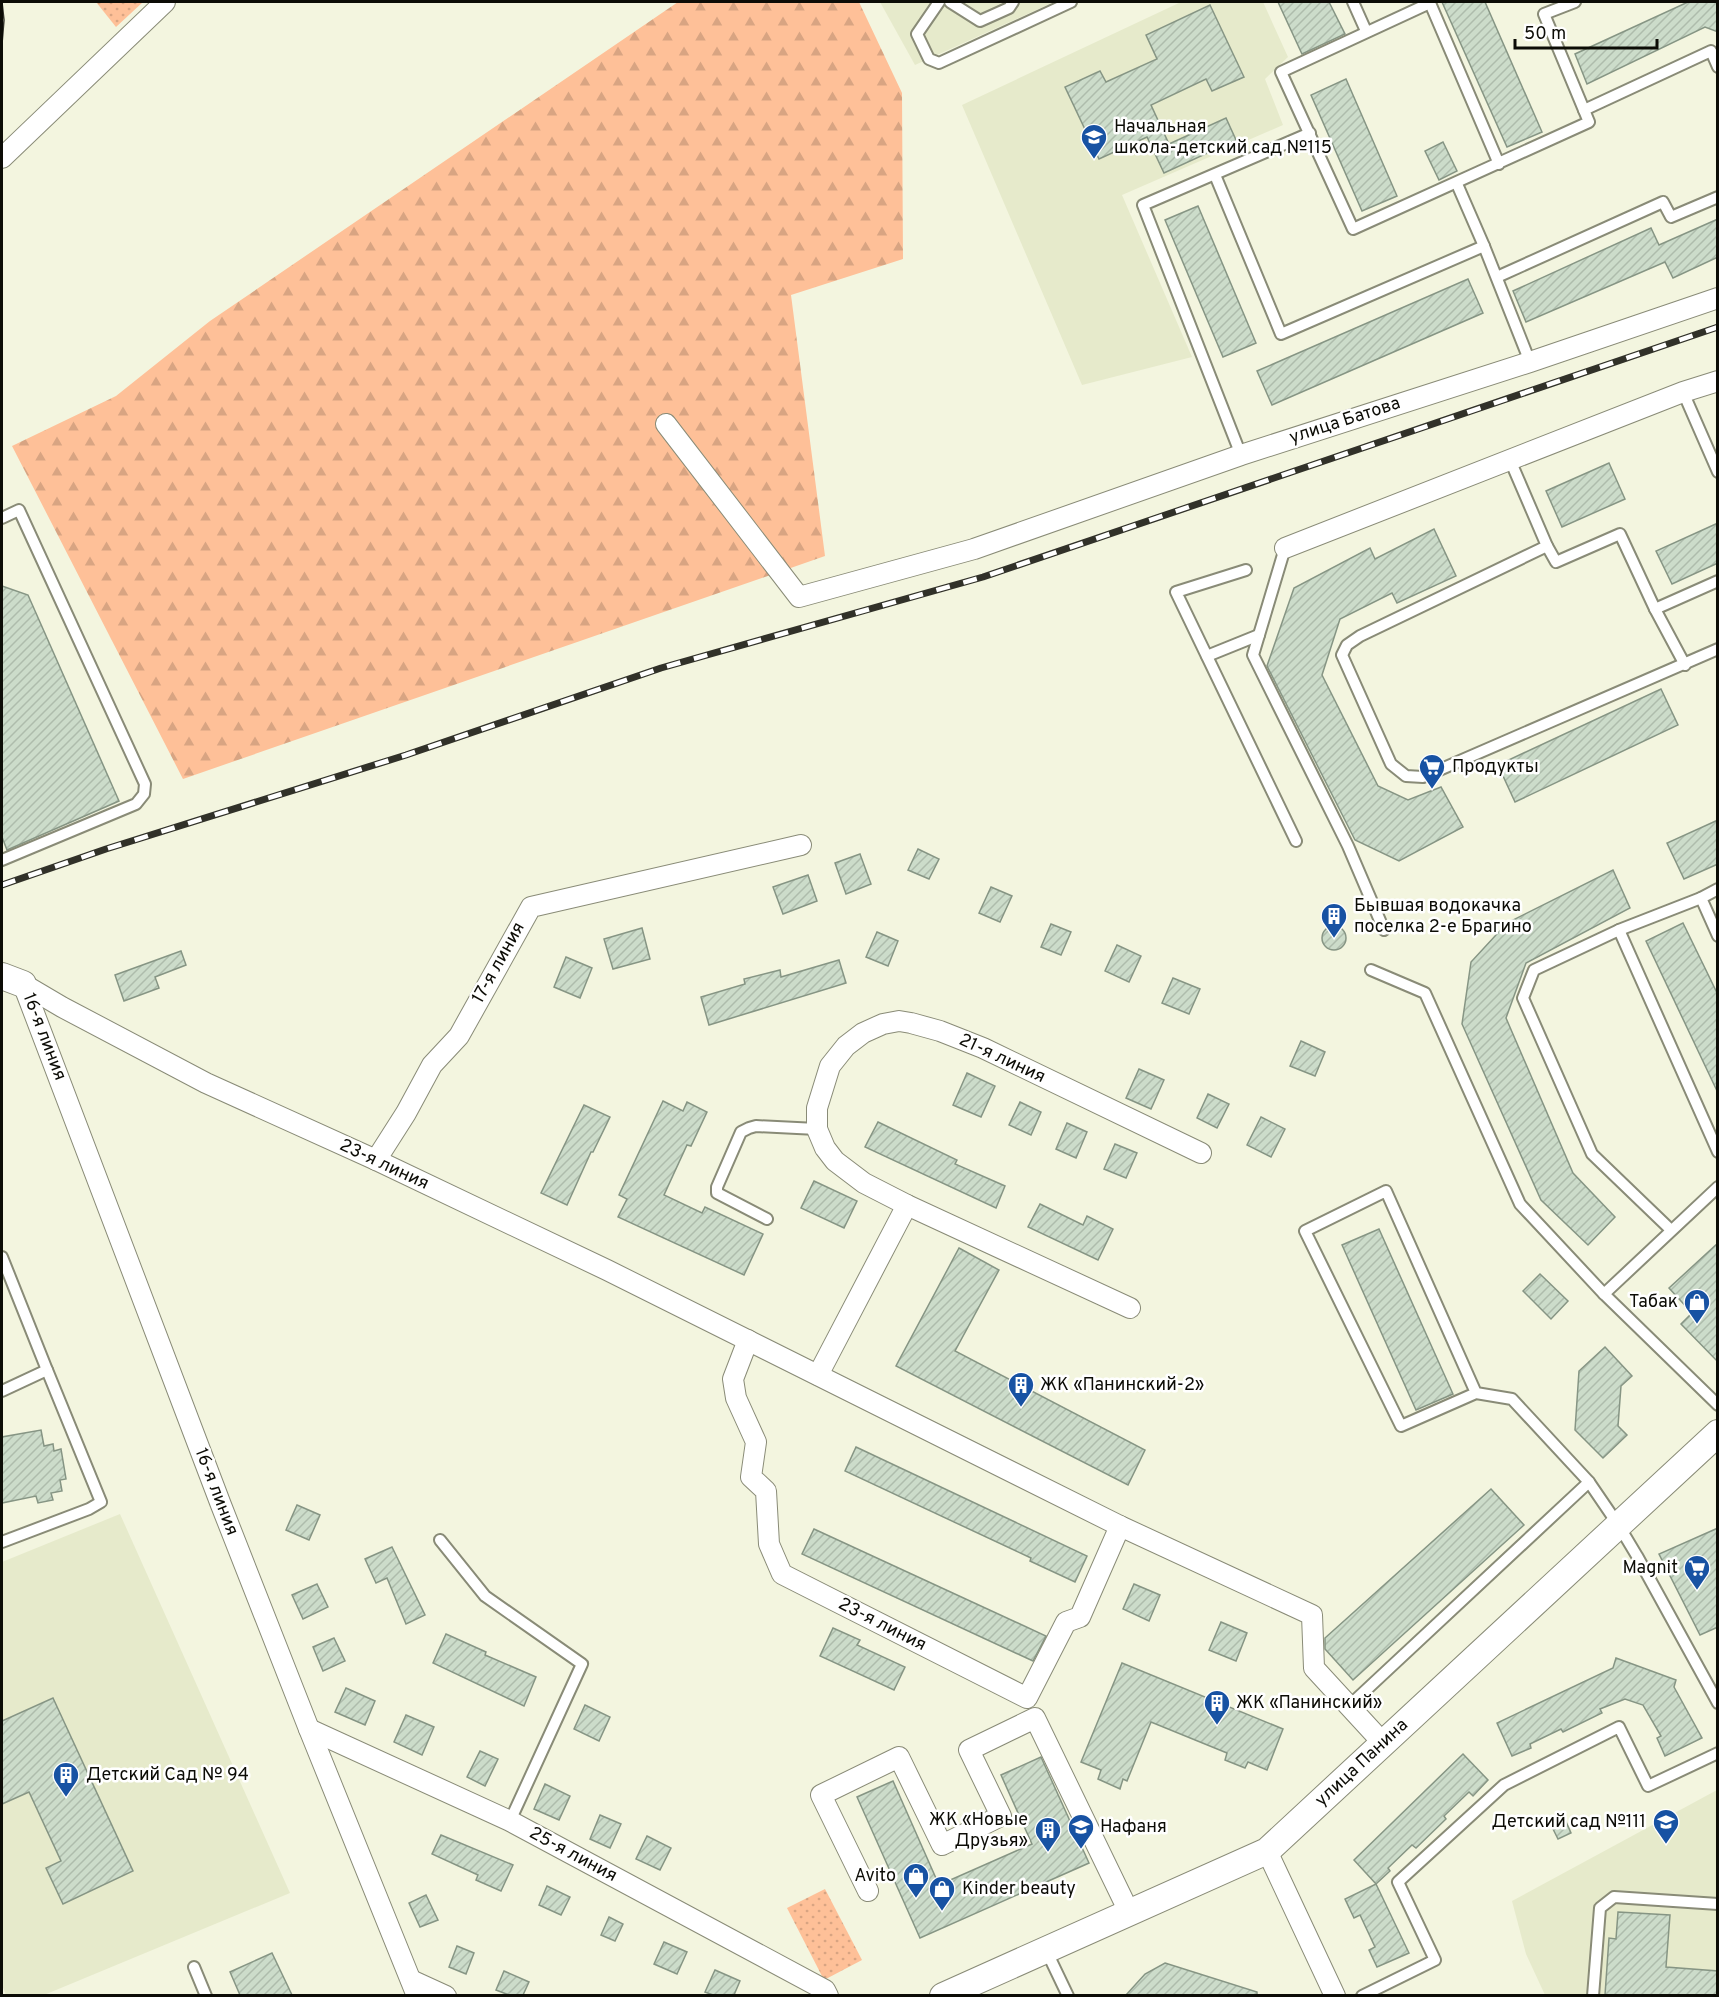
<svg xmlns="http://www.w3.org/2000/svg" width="1719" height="1997" font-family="Overpass,sans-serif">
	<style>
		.built { fill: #e6eacb }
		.forest { fill: url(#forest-firs) }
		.park { fill: url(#park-dots) }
		.building { fill: url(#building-hatch); stroke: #869584; stroke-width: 1.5 }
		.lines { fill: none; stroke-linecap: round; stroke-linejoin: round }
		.service-casing { stroke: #898b77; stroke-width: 14 }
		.minor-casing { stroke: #898b77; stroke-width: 22 }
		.tertiary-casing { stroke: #898b77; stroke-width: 28 }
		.service { stroke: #fff; stroke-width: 10 }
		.minor { stroke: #fff; stroke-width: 20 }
		.tertiary { stroke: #fff; stroke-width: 26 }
		.tram { stroke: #313129; stroke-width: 1.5 }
		.rail-casing { stroke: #313129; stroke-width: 7 }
		.rail { stroke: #fff; stroke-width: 4.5; stroke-dasharray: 14; stroke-linecap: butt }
		.labels { text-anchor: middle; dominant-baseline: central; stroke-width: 5; stroke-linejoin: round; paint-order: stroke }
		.poi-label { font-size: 18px; fill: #0c0c06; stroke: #fff; text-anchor: start }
		.street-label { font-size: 18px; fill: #0c0c06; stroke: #fff }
	</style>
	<defs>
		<pattern id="forest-firs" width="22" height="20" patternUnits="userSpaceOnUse" patternTransform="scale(1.5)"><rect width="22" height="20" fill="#fec098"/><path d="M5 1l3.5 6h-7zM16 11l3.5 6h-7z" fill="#d8a482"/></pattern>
		<pattern id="park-dots" width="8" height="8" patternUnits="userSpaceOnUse" patternTransform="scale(1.5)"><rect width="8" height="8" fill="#fec098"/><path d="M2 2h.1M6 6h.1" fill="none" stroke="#d8a482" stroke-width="1.8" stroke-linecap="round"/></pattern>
		<pattern id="building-hatch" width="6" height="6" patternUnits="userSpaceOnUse" patternTransform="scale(1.5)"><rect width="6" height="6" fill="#ccdcca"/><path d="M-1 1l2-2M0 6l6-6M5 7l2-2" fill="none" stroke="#aebcac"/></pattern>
	</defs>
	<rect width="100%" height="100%" fill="#f3f5df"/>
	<g class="built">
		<polygon points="880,2 1054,2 915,65"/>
		<polygon points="1181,2 1263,2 1288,57 1265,79 1283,125 1122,195 1192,357 1082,385 962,105"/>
		<polygon points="120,1514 290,1893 44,1995 6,1995 2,1985 2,1562"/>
		<polygon points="1717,1790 1717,1995 1545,1995 1526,1954 1512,1901"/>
	</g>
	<polygon class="forest" points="678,2 859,2 902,93 903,259 791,295 825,556 183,779 12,446 116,396 210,321"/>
	<g class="park">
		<polygon points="96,2 143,2 116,27"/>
		<polygon points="825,1889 862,1960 824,1980 787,1908"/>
	</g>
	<g class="building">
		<polygon points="1278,2 1329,2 1345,34 1302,54"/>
		<polygon points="1442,2 1485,2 1542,132 1507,147"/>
		<polygon points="1688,2 1718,2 1718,32 1705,27 1587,84 1575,54"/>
		<polygon points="1210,5 1244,77 1212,91 1206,79 1151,105 1169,144 1226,118 1236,140 1164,173 1147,137 1099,159 1065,87 1100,71 1106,82 1157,59 1146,35"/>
		<polygon points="1346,79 1397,196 1362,211 1311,95"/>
		<polygon points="1443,142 1457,171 1439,180 1425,151"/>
		<polygon points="1198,206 1256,343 1223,357 1165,220"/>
		<polygon points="1718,219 1718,257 1673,278 1665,262 1526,322 1513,291 1651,228 1659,245"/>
		<polygon points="1468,279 1483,313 1272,405 1257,371"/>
		<polygon points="1609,463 1625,499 1562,527 1546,491"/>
		<polygon points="1718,523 1718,563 1672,584 1656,551"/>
		<polygon points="1434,529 1456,576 1397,603 1392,593 1340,619 1322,675 1378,786 1408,800 1441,787 1463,827 1399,861 1355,840 1267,666 1294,588 1370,548 1375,559"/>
		<polygon points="2,586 28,595 119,801 7,850 2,837"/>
		<polygon points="1661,689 1678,725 1515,802 1498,765"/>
		<polygon points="1718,820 1718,864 1684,879 1667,843"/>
		<polygon points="918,849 939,859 929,879 908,870"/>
		<polygon points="860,854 871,884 846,894 835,863"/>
		<polygon points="1613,870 1630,908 1526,963 1506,1018 1573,1173 1615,1217 1588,1245 1541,1200 1462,1024 1471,962 1507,923"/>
		<polygon points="808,875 817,901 783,914 773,887"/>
		<polygon points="991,887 1012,896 1000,922 979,913"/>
		<polygon points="1683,923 1718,995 1718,1093 1646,941"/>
		<polygon points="1051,924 1071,932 1061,955 1041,947"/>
		<circle cx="1334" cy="938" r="12"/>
		<polygon points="642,928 650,959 613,969 604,939"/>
		<polygon points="877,932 898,941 888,966 866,957"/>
		<polygon points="1117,945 1141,956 1129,982 1105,971"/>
		<polygon points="181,951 186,965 155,977 159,988 124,1001 115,975"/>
		<polygon points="566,957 592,968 580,998 554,987"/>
		<polygon points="839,960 846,983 709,1025 701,997 745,984 744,979 780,970 781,977"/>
		<polygon points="1173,978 1200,989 1189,1014 1162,1003"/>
		<polygon points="1301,1041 1325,1052 1315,1076 1290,1066"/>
		<polygon points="1139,1069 1164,1080 1151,1109 1126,1098"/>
		<polygon points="967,1073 995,1086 981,1117 953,1105"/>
		<polygon points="1208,1094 1229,1104 1217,1128 1197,1118"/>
		<polygon points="663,1101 683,1111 687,1102 707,1112 691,1146 687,1145 664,1195 702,1213 705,1207 763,1234 744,1275 618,1217 627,1199 619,1195"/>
		<polygon points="1020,1102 1041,1112 1031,1135 1009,1125"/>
		<polygon points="584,1105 610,1117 593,1152 591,1152 567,1205 541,1193"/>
		<polygon points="1261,1117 1285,1129 1271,1157 1247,1145"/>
		<polygon points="878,1122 957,1160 955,1164 1005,1186 996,1208 865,1147"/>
		<polygon points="1067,1123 1087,1132 1076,1158 1056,1149"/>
		<polygon points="1115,1144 1137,1153 1126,1178 1104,1169"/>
		<polygon points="814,1181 857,1201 844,1228 801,1208"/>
		<polygon points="1040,1204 1083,1225 1087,1216 1113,1229 1098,1260 1028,1227"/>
		<polygon points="1379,1229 1453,1394 1416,1410 1342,1245"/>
		<polygon points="1718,1243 1718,1362 1681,1324 1692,1313 1669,1288"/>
		<polygon points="959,1248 999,1270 955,1351 1145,1450 1128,1485 896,1366"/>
		<polygon points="1540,1274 1568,1301 1551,1319 1523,1291"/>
		<polygon points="1605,1347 1632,1376 1621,1386 1618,1426 1627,1435 1603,1458 1575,1430 1579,1371"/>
		<polygon points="41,1430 44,1446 53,1444 54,1451 61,1449 66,1479 60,1480 62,1491 51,1493 53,1500 38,1503 36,1496 2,1503 2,1437"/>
		<polygon points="856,1447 1087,1556 1075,1582 1030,1561 1031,1558 845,1471"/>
		<polygon points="1491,1489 1524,1525 1353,1680 1325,1649 1325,1638"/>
		<polygon points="297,1505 320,1515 309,1540 286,1530"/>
		<polygon points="1718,1528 1718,1627 1700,1635 1659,1554"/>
		<polygon points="814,1529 1046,1636 1033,1661 802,1554"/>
		<polygon points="392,1547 425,1615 406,1624 387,1578 376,1583 365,1559"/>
		<polygon points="317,1584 328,1607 303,1619 292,1595"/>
		<polygon points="1134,1584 1160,1595 1149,1621 1123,1609"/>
		<polygon points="1221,1622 1247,1633 1236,1661 1209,1650"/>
		<polygon points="833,1628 860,1640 857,1645 905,1667 894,1690 820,1656"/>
		<polygon points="446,1634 486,1652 485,1655 536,1677 524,1706 433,1663"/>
		<polygon points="334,1638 345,1661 323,1671 313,1647"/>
		<polygon points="1616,1658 1676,1680 1674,1687 1702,1738 1665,1756 1657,1738 1661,1736 1643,1705 1625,1699 1600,1709 1602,1713 1563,1732 1561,1729 1530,1744 1531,1748 1512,1756 1497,1723 1613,1668"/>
		<polygon points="1122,1663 1283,1729 1267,1770 1248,1762 1245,1768 1225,1760 1227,1753 1151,1722 1127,1781 1123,1779 1120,1789 1098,1779 1101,1770 1081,1762"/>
		<polygon points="346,1688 375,1701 365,1725 335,1712"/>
		<polygon points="53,1698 133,1871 63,1904 46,1868 61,1861 29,1792 2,1804 2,1721"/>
		<polygon points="585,1705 610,1717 599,1741 574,1729"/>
		<polygon points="406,1715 434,1727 422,1755 394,1742"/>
		<polygon points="480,1751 498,1759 485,1786 467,1777"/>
		<polygon points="1463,1754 1488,1780 1473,1796 1469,1792 1444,1816 1446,1819 1416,1848 1412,1845 1388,1868 1390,1871 1376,1884 1354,1860"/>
		<polygon points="1041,1757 1089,1863 920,1938 857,1797 893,1781 939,1885 1032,1844 1001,1775"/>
		<polygon points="545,1784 570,1796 559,1820 534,1809"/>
		<polygon points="600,1815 621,1824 610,1848 590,1839"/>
		<polygon points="1563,1815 1571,1833 1558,1839 1549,1821"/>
		<polygon points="441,1835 513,1865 501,1891 476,1880 478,1875 432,1854"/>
		<polygon points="647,1836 671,1848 660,1870 636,1859"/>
		<polygon points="1376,1884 1409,1953 1377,1967 1369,1950 1375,1947 1360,1915 1354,1918 1345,1899"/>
		<polygon points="547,1886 570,1897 561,1915 539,1905"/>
		<polygon points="426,1895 438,1920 420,1927 409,1903"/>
		<polygon points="1618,1912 1670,1915 1666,1967 1718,1971 1718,1995 1605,1995 1609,1938 1616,1939"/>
		<polygon points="609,1917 623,1924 615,1941 601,1935"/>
		<polygon points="664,1942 687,1952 677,1974 654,1964"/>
		<polygon points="457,1946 474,1953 466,1974 449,1967"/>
		<polygon points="272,1953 292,1995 240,1995 230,1972"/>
		<polygon points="1165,1963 1257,1992 1257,1995 1126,1995 1145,1974"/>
		<polygon points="715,1970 740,1981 734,1995 713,1995 705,1992"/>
		<polygon points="504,1971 529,1982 523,1995 509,1995 496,1990"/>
	</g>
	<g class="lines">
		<g class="service-casing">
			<g id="service">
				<polyline points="939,2 917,34 929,59 939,63 1071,2"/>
				<polyline points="950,2 980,21 1009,8 1013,2"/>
				<polyline points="1353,2 1366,31"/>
				<polyline points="1575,2 1544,14 1584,110"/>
				<polyline points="1499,164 1430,3 1281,72 1353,229 1589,122 1584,110 1711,51 1718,67"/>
				<polyline points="1215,175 1281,334 1484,246 1530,362"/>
				<polyline points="1457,184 1484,246"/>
				<polyline points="1497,277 1663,202 1671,217 1718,197"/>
				<polyline points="1683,392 1718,472"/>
				<polyline points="1241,455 1143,205 1310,133"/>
				<polyline points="1510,460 1547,546 1360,636 1347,645 1342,655 1391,764 1406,776 1423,777 1718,649"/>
				<polyline points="2,518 19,510 145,784 144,794 136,804 2,860"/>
				<polyline points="1547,546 1556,562 1620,534 1655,609 1685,665"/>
				<polyline points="1285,548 1253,655 1348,846 1384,930"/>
				<polyline points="1246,570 1176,592 1296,841"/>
				<polyline points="1655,609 1718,581"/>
				<polyline points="1207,656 1259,635"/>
				<polyline points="1718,889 1701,898 1718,936"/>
				<polyline points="1619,930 1701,898"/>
				<polyline points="1371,970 1425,993 1520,1204 1604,1294 1718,1405"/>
				<polyline points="767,1219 717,1193 717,1187 741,1132 749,1128 756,1126 817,1129"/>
				<polyline points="1671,1230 1592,1154 1523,998 1534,970 1619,930 1718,1152"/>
				<polyline points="2,1257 47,1370 2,1391"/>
				<polyline points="1604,1294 1718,1187"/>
				<polyline points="1476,1393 1386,1191 1305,1231 1401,1426 1476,1393 1512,1399 1589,1482 1619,1526 1637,1556 1718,1703"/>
				<polyline points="440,1540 485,1596 582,1664 510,1821"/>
				<polyline points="2,1542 89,1509 101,1502 47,1370"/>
				<polyline points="1350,1705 1589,1482"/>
				<polyline points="1046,1950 1068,1996"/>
				<polyline points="194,1967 206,1996"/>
				<polyline points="1362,1996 1435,1960 1398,1882 1504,1785 1619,1727 1648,1786 1718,1753"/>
				<polyline points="1593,1996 1600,1908 1614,1897 1718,1904"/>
			</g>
		</g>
		<g class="minor-casing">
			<g id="minor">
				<polyline points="2,158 165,2"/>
				<polyline points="666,424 799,597 974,549 1241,455 1530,362 1718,298"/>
				<polyline points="1285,548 1683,392 1718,381"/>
				<polyline points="23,984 62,1007 206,1083 376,1160 607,1270 1120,1526 1312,1615 1314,1668 1383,1743"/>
				<polyline points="23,984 221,1505 309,1729 417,1996"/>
				<polyline points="376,1160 406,1113 432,1065 459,1036 531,907 801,845"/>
				<polyline points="1130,1308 907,1205 864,1183 835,1161 825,1148 817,1129 817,1108 830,1066 846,1046 863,1033 883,1024 899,1021 911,1023 940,1031 983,1048 1201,1153"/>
				<polyline points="748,1340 733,1379 736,1398 756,1442 751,1477 766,1491 769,1544 782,1574 1027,1698 1066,1622 1080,1617 1120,1526"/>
				<polyline points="818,1375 907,1205"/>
				<polyline points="309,1729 510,1821 825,1990 828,1996"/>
				<polyline points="1267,1851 1335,1996"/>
				<polyline points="868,1891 821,1795 899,1757 942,1845 1001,1816 969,1750 1035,1718 1129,1912"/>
				<polyline points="411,1980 446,1996"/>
			</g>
		</g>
		<g class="tertiary-casing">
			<g id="tertiary">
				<polyline points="2,976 23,984"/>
				<polyline points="943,1996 1267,1851 1718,1433"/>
			</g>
		</g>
		<use href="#service" class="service"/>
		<use href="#minor" class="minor"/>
		<use href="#tertiary" class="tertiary"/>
		<polyline class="tram" points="2,2 4,20 2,44"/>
		<g class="rail-casing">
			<polyline id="rail" points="2,885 106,849 406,755 661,668 983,577 1718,327"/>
		</g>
		<use href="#rail" class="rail"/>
	</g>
	<defs>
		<g id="school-pin" transform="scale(1.35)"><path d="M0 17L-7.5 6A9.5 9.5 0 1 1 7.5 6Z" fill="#1752a3" stroke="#fff"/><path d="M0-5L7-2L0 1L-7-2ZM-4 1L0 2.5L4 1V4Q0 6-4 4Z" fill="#fff"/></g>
		<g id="supermarket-pin" transform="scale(1.35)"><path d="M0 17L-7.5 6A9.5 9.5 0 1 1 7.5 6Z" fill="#1752a3" stroke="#fff"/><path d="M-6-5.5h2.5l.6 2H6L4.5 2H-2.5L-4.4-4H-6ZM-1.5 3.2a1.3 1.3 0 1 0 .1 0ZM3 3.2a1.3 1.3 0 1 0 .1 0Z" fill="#fff"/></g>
		<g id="building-pin" transform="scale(1.35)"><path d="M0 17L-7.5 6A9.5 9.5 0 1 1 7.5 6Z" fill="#1752a3" stroke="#fff"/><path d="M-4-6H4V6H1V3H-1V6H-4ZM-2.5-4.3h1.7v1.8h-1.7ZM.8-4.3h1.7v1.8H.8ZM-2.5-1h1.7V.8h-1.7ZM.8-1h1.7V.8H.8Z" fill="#fff"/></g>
		<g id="shop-pin" transform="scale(1.35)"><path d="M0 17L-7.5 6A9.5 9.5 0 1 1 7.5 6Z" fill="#1752a3" stroke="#fff"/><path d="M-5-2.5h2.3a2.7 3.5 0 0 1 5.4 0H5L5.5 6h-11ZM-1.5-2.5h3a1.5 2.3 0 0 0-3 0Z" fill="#fff"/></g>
	</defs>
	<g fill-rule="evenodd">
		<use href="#school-pin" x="1094" y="137"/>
		<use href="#supermarket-pin" x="1432" y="767"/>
		<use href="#building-pin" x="1334" y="916"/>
		<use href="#shop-pin" x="1697" y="1302"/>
		<use href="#building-pin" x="1021" y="1385"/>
		<use href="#supermarket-pin" x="1697" y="1568"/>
		<use href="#building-pin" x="1217" y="1703"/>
		<use href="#building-pin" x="66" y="1775"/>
		<use href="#school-pin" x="1666" y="1822"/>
		<use href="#school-pin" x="1081" y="1827"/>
		<use href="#building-pin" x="1048" y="1830"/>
		<use href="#shop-pin" x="916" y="1876"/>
		<use href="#shop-pin" x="942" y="1889"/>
	</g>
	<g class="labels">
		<g class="poi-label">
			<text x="1114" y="127">Начальная<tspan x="1114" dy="21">школа-детский сад №115</tspan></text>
			<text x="1452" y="767">Продукты</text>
			<text x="1354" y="906">Бывшая водокачка<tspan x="1354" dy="21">поселка 2-е Брагино</tspan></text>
			<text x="1678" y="1302" text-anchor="end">Табак</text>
			<text x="1040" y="1385">ЖК «Панинский-2»</text>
			<text x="1678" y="1568" text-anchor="end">Magnit</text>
			<text x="1236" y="1703">ЖК «Панинский»</text>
			<text x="86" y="1775">Детский Сад № 94</text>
			<text x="1028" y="1820" text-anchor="end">ЖК «Новые<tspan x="1028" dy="21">Друзья»</tspan></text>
			<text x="1646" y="1822" text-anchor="end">Детский сад №111</text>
			<text x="1100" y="1827">Нафаня</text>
			<text x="896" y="1876" text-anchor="end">Avito</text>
			<text x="962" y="1889">Kinder beauty</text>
		</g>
		<g class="street-label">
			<text transform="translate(1345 421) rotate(-18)">улица Батова</text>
			<text transform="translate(499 963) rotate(-61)">17-я линия</text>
			<text transform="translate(44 1037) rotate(69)">16-я линия</text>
			<text transform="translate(1002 1059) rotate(25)">21-я линия</text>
			<text transform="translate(384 1165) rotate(25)">23-я линия</text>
			<text transform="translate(216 1492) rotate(69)">16-я линия</text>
			<text transform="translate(882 1625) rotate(27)">23-я линия</text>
			<text transform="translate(1362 1763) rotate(-43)">улица Панина</text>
			<text transform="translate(573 1855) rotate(28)">25-я линия</text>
		</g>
	</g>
	<rect width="1719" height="1997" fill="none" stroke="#0c0c06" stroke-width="6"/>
	<path d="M1515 39v9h142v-9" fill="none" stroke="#0c0c06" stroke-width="3"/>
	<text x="1524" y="39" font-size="18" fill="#0c0c06" stroke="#ffffff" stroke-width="4.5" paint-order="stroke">50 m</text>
</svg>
